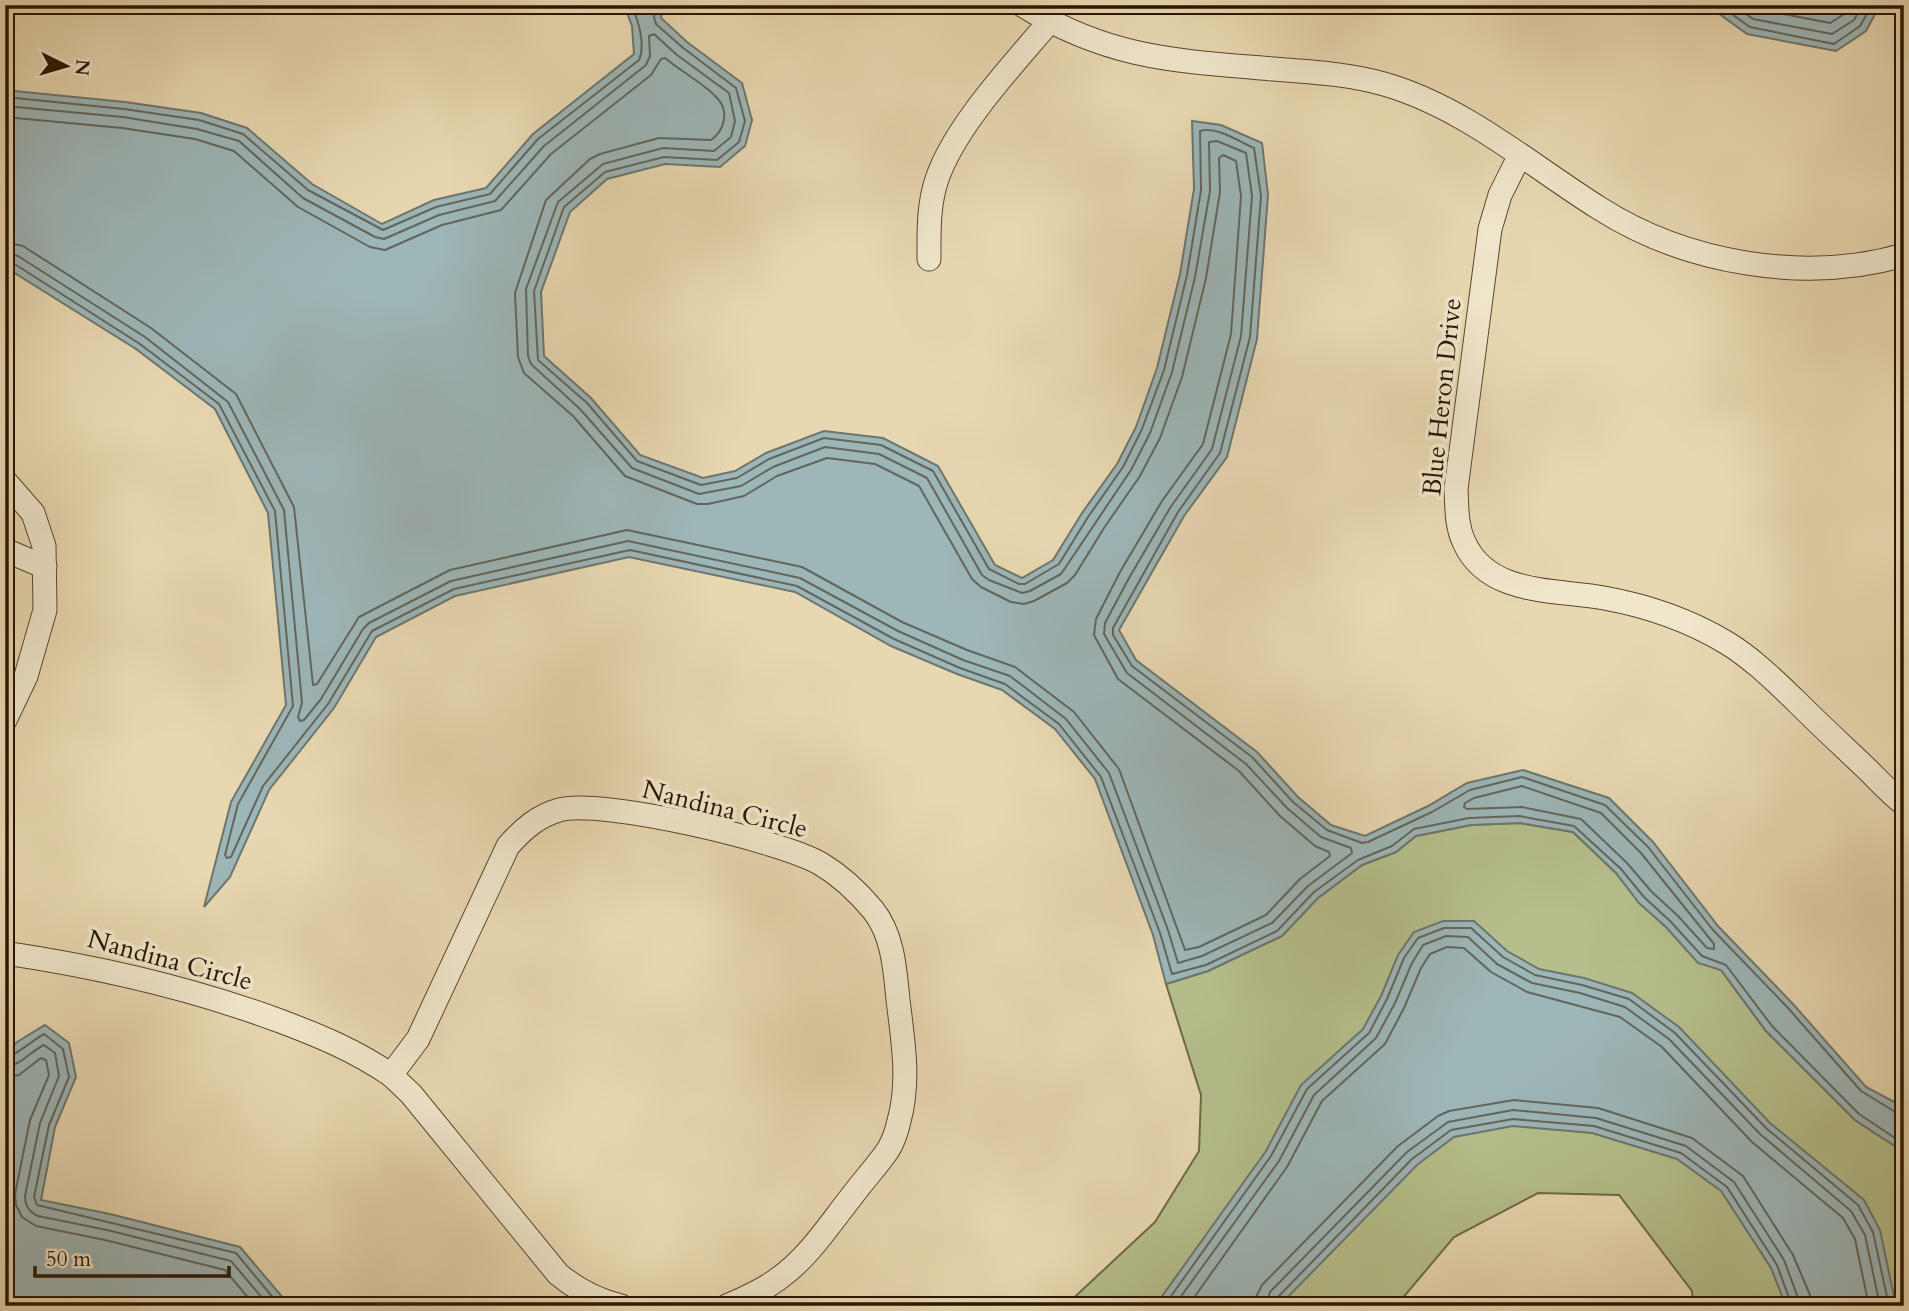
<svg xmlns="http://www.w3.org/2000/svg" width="1909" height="1311" font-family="Cardo,serif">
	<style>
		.green { fill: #b5bf8c; stroke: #6e6a46; stroke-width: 2 }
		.water { fill: #9db6b8; stroke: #6e766e; stroke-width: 2 }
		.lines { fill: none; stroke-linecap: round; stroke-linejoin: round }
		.shore { stroke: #62665c; stroke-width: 2 }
		.street-casing { stroke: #58462c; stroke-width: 25 }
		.street { stroke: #f0e6cc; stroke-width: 23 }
		.labels { text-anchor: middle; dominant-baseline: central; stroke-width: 7; stroke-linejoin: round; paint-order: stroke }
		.street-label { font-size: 26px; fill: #281500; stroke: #f0e6cc }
	</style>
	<rect width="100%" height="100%" fill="#e8d8b1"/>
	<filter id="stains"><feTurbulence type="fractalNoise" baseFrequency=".00286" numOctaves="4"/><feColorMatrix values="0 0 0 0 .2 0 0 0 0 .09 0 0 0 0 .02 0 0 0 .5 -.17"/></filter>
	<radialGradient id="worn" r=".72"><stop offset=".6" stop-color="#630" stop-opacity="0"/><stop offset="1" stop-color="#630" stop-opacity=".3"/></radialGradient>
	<polygon class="green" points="1520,823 1573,832 1616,873 1639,902 1666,927 1698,962 1721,970 1766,1031 1855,1120 1904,1152 1904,1306 1693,1306 1692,1291 1619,1195 1538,1193 1454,1237 1396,1306 1065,1306 1155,1222 1199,1151 1201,1095 1166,984 1208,971 1282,936 1318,898 1362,865 1396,852 1416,836 1471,825"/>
	<g class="water">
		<polygon points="624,5 663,5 661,18 687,42 742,83 752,120 745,146 720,167 665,164 607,179 570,212 541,292 544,356 591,398 640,455 703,478 735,471 766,453 824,431 883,438 938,466 995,565 1022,578 1053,560 1082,513 1117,464 1136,427 1157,368 1180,274 1194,189 1192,121 1221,125 1262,143 1268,195 1257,339 1227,457 1184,516 1119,630 1136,660 1257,752 1298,797 1331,825 1365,836 1428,806 1467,783 1523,770 1609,798 1653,842 1718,926 1793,1004 1866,1087 1904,1107 1904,1152 1855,1120 1766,1031 1721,970 1698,963 1666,927 1639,903 1616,873 1573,832 1520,823 1471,825 1416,836 1396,852 1362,865 1318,898 1282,936 1208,971 1166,984 1153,935 1095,779 1055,729 1002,690 957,674 891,646 795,592 629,557 455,596 376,637 334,708 269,790 230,877 204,907 231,802 286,705 268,513 215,409 136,349 5,267 5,90 125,102 201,113 247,128 312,184 382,224 434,200 486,188 533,134 634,54 632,26"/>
		<polygon points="1707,5 1880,5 1866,31 1836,51 1747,34"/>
		<polygon points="1443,921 1474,921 1507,951 1539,969 1584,978 1632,993 1679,1027 1770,1123 1864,1200 1880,1230 1896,1306 1786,1306 1771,1268 1721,1191 1677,1159 1592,1133 1513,1126 1454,1137 1417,1165 1279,1306 1155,1306 1266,1151 1301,1085 1363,1029 1381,996 1398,955 1414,932"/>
		<polygon points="45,1025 69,1043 76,1077 55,1127 41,1200 110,1214 240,1247 290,1306 5,1306 5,1054 17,1042"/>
	</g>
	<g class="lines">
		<g class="shore">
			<path d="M 656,5 L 654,17 L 656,24 L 682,47 L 736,88 L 745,121 L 739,142 L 717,160 L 664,157 L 605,172 L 564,207 L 534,291 L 538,360 L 587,403 L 637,461 L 701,485 L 737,478 L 769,459 L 824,438 L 881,445 L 933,471 L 989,569 L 1019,584 L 1025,584 L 1059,564 L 1088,517 L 1123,467 L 1142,429 L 1164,370 L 1187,275 L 1201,190 L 1200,131 C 1216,126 1238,141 1254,148 L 1261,196 L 1250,337 L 1220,453 L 1178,512 L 1113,628 L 1113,635 L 1132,666 L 1252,757 L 1293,802 L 1327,830 L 1362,843 L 1368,842 L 1432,812 L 1470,790 L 1522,777 L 1605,805 L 1648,847 L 1713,930 L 1788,1008 L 1861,1091 L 1897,1113 L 1904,1114"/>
			<polyline points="1719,5 1750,27 1834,44 1860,26 1872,5"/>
			<polyline points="1734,5 1753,19 1832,34 1854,20 1862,5"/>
			<polyline points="1752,5 1758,9 1830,23 1846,13 1850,5"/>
			<path d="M 5,97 L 124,109 L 199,120 L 243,134 L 308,190 L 383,230 L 436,207 L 490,194 L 538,139 L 639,60 C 646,44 638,21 632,5"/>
			<polyline points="5,106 123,117 197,129 239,141 303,198 375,237 384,239 439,215 495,201 544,146 646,65 650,56 649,36 654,34 677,55 729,93 735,121 731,137 714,151 663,148 603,164 558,202 526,289 528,356 531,364 580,409 632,468 699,494 741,486 773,467 825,447 879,454 927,478 982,575 989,580 1022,593 1030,591 1061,574 1131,470 1150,433 1172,372 1195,277 1210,191 1209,142 1217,141 1246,153 1252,196 1241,336 1212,449 1170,508 1129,578 1105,623 1104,634 1127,673 1246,764 1287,808 1321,837 1351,848 1352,853 1308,886 1272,923 1202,956 1178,963 1168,930 1109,773 1066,719 1010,676 963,660 898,631 800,578 628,541 451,581 369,623 363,629 321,699 304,720 300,721 298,717 302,703 284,510 228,402 145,337 18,256 5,252"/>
			<path d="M 5,117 L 122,128 L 195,139 L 234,151 L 298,207 L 370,247 L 385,250 L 442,225 L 501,210 L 551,154 L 651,75 L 661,59 L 665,58 C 680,71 705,84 717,98 C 730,111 724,131 711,140 L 659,138 L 600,154 L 590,159 L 546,200 L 515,293 L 518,357 L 524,373 L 573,416 L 625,476 L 697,504 L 708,504 L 744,496 L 777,476 L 827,458 L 875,464 L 919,486 L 972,579 L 981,587 L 1011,602 L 1024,604 L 1034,601 L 1067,583 L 1075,575 L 1104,528 L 1140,476 L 1160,438 L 1182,377 L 1206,278 L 1220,192 L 1219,158 L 1223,155 L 1236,161 L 1241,196 L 1231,334 L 1203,444 L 1162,501 L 1120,572 L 1096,619 L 1094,635 L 1118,679 L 1239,771 L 1280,816 L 1315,846 L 1329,852 L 1330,856 L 1300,879 L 1266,915 L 1199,947 L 1185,950 L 1119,769 L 1074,712 L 1015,667 L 967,650 L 902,622 L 802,567 L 627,530 L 450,570 L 359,617 L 317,684 L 313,685 L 294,507 L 236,394 L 151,328 L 23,246 L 5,242"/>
			<polyline points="5,261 13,263 140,344 219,404 275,511 293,706 238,804 225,855 227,858 231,857 263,786 328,704 372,631 454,589 630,550 797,586 894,639 960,668 1005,684 1059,724 1101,777 1160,933 1172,974 1206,965 1277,931 1314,892 1358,860 1392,846 1414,829 1469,818 1519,816 1574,826 1621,869 1644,897 1671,922 1702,956 1726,965 1772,1026 1859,1114 1904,1144"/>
			<polygon points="1522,786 1601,813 1641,853 1714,944 1714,949 1707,948 1678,916 1651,891 1627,863 1581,819 1522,807 1467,809 1464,807 1465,803 1474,798"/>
			<path d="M 5,1058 C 14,1057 33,1040 44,1034 L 63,1049 L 69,1077 L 49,1125 L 34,1197 L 37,1205 L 236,1253 L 280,1306"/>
			<path d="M 5,1067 C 20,1066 31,1051 44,1045 L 55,1053 L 59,1076 L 40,1123 L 25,1196 C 25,1206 29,1212 38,1216 L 107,1230 L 231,1261 L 269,1306"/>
			<polyline points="5,1078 19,1075 41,1058 46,1060 49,1075 30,1120 15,1194 16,1205 22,1217 36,1226 105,1240 225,1270 255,1306"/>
			<polyline points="1164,1306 1271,1156 1307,1089 1369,1033 1387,999 1404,958 1418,938 1444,928 1471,928 1503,957 1535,975 1582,985 1629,999 1675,1033 1766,1128 1858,1205 1873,1232 1889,1306"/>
			<polyline points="1174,1306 1279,1161 1314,1095 1376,1038 1395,1003 1412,963 1423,945 1446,936 1468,937 1497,964 1532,983 1580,993 1625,1007 1669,1039 1760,1134 1851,1211 1865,1235 1880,1306"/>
			<polyline points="1188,1306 1287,1167 1322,1101 1385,1044 1404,1008 1421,968 1430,954 1447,947 1464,948 1491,972 1527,992 1620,1017 1662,1047 1752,1142 1843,1218 1855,1239 1869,1306"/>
			<polyline points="1255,1306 1257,1295 1262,1285 1398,1146 1438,1116 1449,1111 1514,1100 1598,1108 1692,1138 1743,1176 1793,1255 1810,1295 1811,1306"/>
			<polyline points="1266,1306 1270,1292 1407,1152 1448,1122 1513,1110 1596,1118 1686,1146 1734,1182 1784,1260 1801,1306"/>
			<polyline points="1274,1306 1277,1298 1412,1159 1451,1130 1513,1119 1594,1126 1681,1153 1727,1187 1777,1265 1792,1306"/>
		</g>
		<g class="street-casing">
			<g id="street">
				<path d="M 1022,5 C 1109,59 1176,61 1274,69 C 1311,72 1349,74 1384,84 C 1464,107 1529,164 1599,208 C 1685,263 1804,284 1904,255"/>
				<path d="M 1520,155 L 1500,195 L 1490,229 L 1456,489 C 1457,507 1456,525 1464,542 C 1488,596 1555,589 1604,598 C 1648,606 1689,620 1727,643 C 1753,659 1775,681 1796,701 C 1820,725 1845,748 1869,771 C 1880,782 1891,794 1904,804"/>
				<path d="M 929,259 C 929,233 928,205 937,179 C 955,126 1012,66 1049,22"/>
				<polyline points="5,481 33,513 44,546 45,610 26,676 5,720"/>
				<polyline points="5,550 45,567"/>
				<path d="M 5,953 C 99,967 191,988 280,1021 C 320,1036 356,1051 391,1075"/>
				<path d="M 621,1306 C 596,1300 577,1290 558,1274 L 411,1094 L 391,1075 L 418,1039 L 508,846 C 523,829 538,816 559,810 C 600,798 783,841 821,864 C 841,876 858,892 873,910 C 893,935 895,969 898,1000 C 903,1041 910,1081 899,1121 C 897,1130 893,1142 888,1150 C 877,1166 863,1181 852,1196 C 829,1225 808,1258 778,1279 C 762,1291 745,1298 727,1306"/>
			</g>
		</g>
		<use href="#street" class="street"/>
	</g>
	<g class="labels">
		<g class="street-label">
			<text transform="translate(1442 397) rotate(-84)">Blue Heron Drive</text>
			<text transform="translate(725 809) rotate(14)">Nandina Circle</text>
			<text transform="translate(170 960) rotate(15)">Nandina Circle</text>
		</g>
	</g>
	<rect width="1909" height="1311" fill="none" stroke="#e8d8b1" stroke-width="28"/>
	<rect x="7" y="7" width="1895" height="1297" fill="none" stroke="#281500" stroke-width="3.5"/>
	<rect x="14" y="14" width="1881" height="1283" fill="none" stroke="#281500" stroke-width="2"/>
	<g transform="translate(66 66) rotate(95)" stroke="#f0e6cc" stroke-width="5" paint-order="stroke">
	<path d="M0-5L12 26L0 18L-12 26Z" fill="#281500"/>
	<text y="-10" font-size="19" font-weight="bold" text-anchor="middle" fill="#281500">N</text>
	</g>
	<path d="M35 1266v10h194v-10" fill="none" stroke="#281500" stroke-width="3.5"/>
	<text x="46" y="1266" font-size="21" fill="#281500" stroke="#f0e6cc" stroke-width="5" paint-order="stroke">50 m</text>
	<rect width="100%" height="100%" filter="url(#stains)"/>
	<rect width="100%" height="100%" fill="url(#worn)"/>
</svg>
